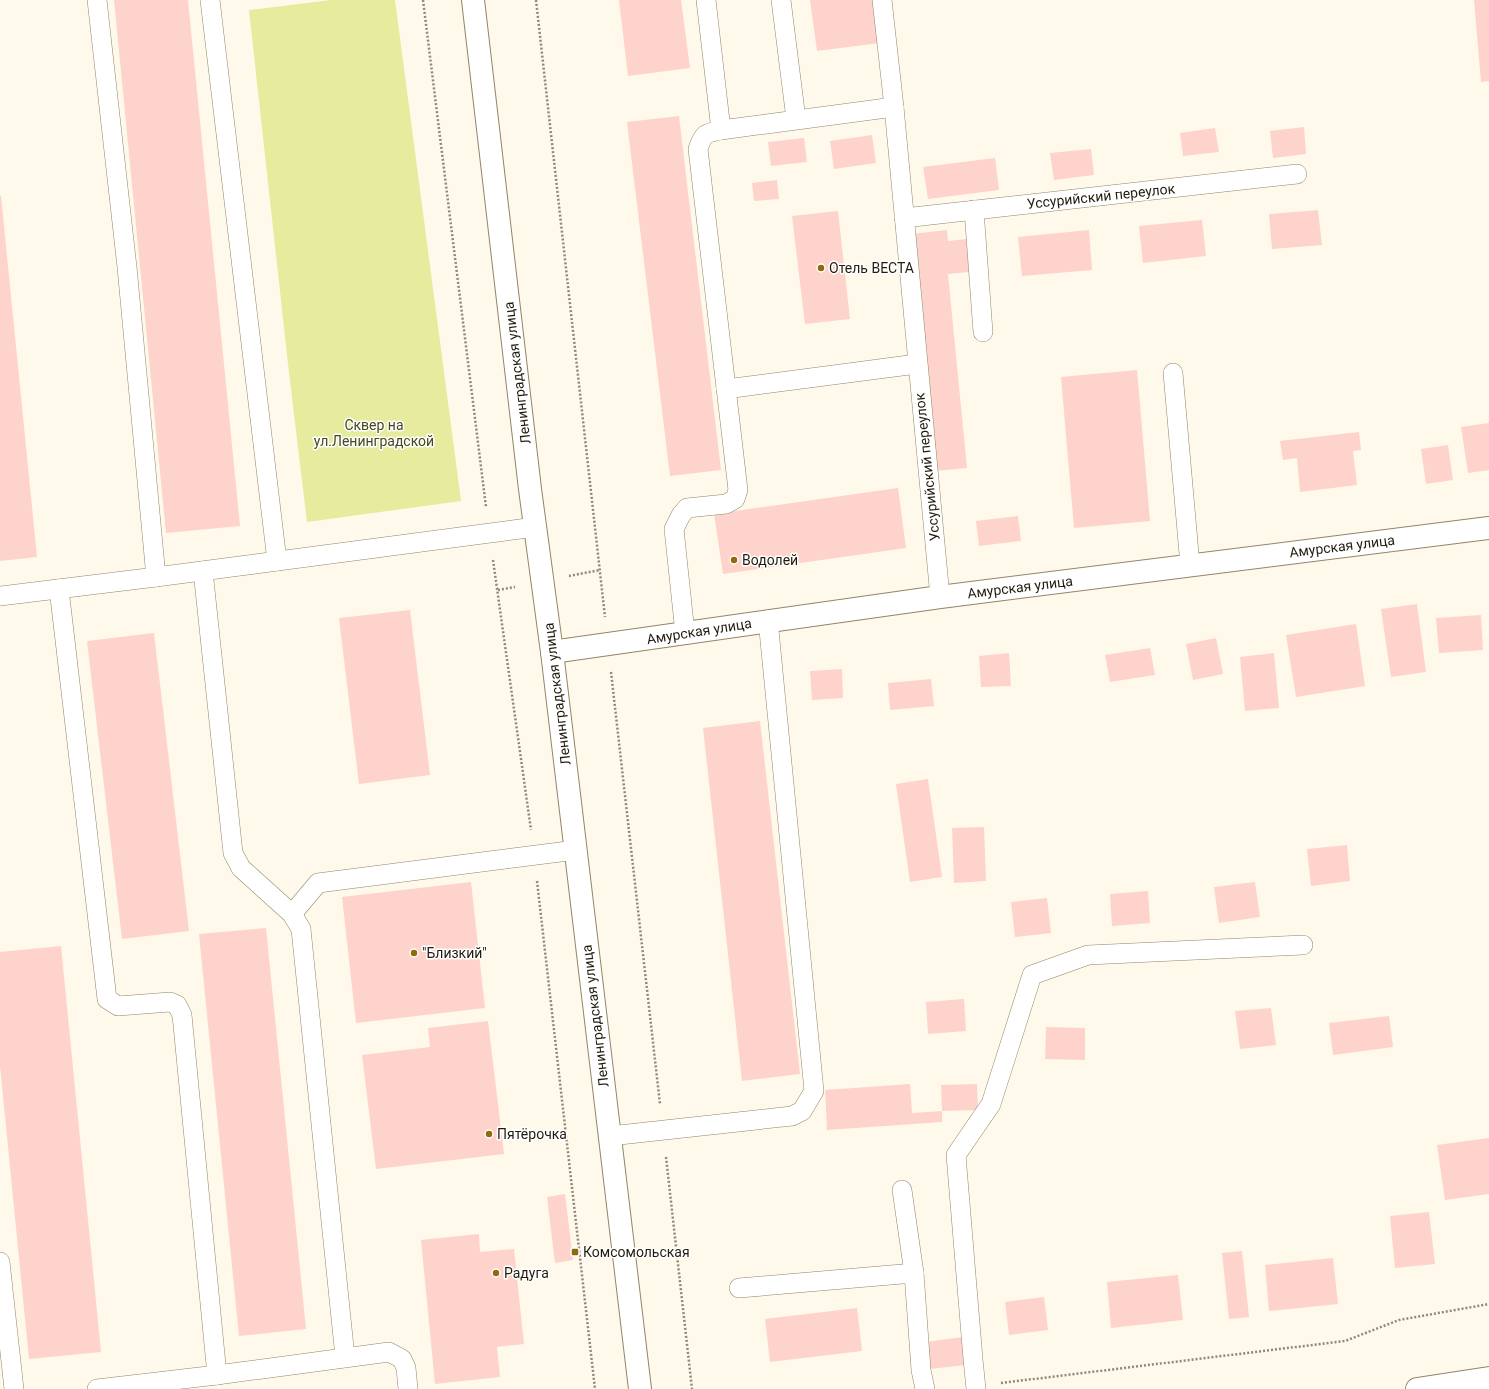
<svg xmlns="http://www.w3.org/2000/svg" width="1489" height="1389" font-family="Roboto,sans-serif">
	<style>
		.green { fill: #e6eb9d }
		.building { fill: #fed3cc }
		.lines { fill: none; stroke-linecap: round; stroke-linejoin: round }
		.service-casing { stroke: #938564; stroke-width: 20 }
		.minor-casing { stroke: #938564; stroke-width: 24 }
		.secondary-casing { stroke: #938564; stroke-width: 24 }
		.trunk-casing { stroke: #938564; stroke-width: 24 }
		.path { stroke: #8e887a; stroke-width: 2.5; stroke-dasharray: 2 2; stroke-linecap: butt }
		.service { stroke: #fff; stroke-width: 19 }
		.minor { stroke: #fff; stroke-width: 22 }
		.secondary { stroke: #fff; stroke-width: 22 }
		.trunk { stroke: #fff; stroke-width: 22 }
		.poi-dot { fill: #8f6b10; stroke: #fff; stroke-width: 1.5 }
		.labels { text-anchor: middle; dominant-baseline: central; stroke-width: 3; stroke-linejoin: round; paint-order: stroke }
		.street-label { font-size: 14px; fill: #221c0f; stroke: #fff }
		.poi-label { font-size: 14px; fill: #221c0f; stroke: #fff; text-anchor: start }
		.park-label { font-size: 14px; fill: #46481e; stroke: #fff }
	</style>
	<rect width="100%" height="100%" fill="#fff9eb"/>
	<polygon class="green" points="331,0 395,0 461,501 307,522 289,373 249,10"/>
	<g class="building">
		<polygon points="114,0 188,0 240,526 166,533"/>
		<polygon points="619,0 681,0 690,68 628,76"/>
		<polygon points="810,0 875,0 880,43 817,51"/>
		<polygon points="1474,0 1489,0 1489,81 1481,82"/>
		<polygon points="679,116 721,470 670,476 627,122"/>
		<polygon points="1304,127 1306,154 1273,158 1270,131"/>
		<polygon points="1215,128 1219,152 1183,156 1180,133"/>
		<polygon points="872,135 876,163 834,169 830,141"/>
		<polygon points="804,138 807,162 771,166 768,142"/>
		<polygon points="1091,149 1094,175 1054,180 1050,153"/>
		<polygon points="995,158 999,190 928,199 923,167"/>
		<polygon points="777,180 779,199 754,201 752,183"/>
		<polygon points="0,196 1,196 37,557 0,561"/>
		<polygon points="1318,210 1322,245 1272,249 1269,214"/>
		<polygon points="838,211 850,319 805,324 792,216"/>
		<polygon points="1202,220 1206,256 1143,263 1139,226"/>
		<polygon points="947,230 948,241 966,239 969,272 948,274 967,468 935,471 912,234"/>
		<polygon points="1089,230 1092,270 1022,276 1018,237"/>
		<polygon points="1137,370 1150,521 1074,528 1061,377"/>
		<polygon points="1489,423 1489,470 1468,473 1461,427"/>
		<polygon points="1359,432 1361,450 1353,451 1357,485 1300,492 1297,458 1283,460 1280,441"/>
		<polygon points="1448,445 1453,480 1426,484 1421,449"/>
		<polygon points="898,488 906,548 723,574 714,514"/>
		<polygon points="1018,516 1021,541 979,546 976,521"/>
		<polygon points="1417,604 1426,672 1391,677 1381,609"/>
		<polygon points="410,610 430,775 359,784 339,618"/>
		<polygon points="1481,615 1483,650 1439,653 1436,618"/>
		<polygon points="1356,624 1365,686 1296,697 1286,635"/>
		<polygon points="154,633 189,931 122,939 87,641"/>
		<polygon points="1216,638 1223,674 1193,680 1186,644"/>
		<polygon points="1150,648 1155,675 1110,682 1105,655"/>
		<polygon points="1009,653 1011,686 981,687 979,656"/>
		<polygon points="1274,653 1279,708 1245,711 1240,657"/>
		<polygon points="842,669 843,698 812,700 810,671"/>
		<polygon points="931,679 934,706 890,710 888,683"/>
		<polygon points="760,721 800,1074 742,1081 703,728"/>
		<polygon points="928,779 942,877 910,882 896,784"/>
		<polygon points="984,827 986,881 954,883 952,828"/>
		<polygon points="1347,845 1350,881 1311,886 1307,849"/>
		<polygon points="471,882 485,1008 356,1023 342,897"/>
		<polygon points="1255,882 1260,917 1219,923 1214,887"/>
		<polygon points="1148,891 1150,923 1112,926 1110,894"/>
		<polygon points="1047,898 1051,933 1015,937 1011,902"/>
		<polygon points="266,928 306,1329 239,1336 199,934"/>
		<polygon points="61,946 101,1352 29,1359 0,1066 0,952"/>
		<polygon points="964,999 966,1031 928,1034 926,1002"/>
		<polygon points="1271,1008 1276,1045 1240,1049 1235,1011"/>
		<polygon points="1389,1016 1393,1047 1333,1055 1329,1023"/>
		<polygon points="488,1021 504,1154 376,1169 362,1055 430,1047 428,1028"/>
		<polygon points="1046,1027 1085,1028 1085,1060 1045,1059"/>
		<polygon points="910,1084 912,1113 942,1111 941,1085 977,1084 978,1110 942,1111 942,1122 827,1130 825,1090"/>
		<polygon points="1489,1138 1489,1194 1445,1200 1437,1145"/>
		<polygon points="565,1194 573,1260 555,1263 547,1197"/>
		<polygon points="1429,1212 1435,1264 1395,1268 1390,1216"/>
		<polygon points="479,1234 480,1252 514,1249 524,1344 497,1347 500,1377 435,1384 421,1240"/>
		<polygon points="1242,1251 1249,1317 1229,1319 1222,1253"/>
		<polygon points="1333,1258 1338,1304 1269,1311 1265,1265"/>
		<polygon points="1178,1275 1183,1320 1111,1328 1107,1282"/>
		<polygon points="1044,1297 1048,1330 1009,1335 1005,1302"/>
		<polygon points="857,1308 862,1351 770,1362 765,1319"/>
		<polygon points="963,1337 966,1365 930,1369 926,1342"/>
	</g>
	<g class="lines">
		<g class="service-casing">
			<g id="service">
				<polyline points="210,0 277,561"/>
				<polyline points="706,0 721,130"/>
				<polyline points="781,0 796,119"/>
				<polyline points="882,0 894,107 940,597"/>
				<polyline points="974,210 983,332"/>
				<polyline points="904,218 1297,174"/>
				<polyline points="1173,373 1190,565"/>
				<polyline points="726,389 917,364"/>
				<polyline points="203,571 233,853 241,868 292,914 301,929 345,1357"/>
				<polyline points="156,577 535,527"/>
				<polyline points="59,589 107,999 118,1006 170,1002 177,1005 182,1015 217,1375"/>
				<polyline points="0,596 156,577 127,267 97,0"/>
				<path d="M 685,633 L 674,529 L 681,515 L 687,508 L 726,504 L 735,499 L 738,490 L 698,149 C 703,134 705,133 721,130 L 894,107"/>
				<polyline points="292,914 318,883 576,850"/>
				<polyline points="610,1136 792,1116 802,1111 814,1091 768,620"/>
				<polyline points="902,1190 914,1273 921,1370 925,1389"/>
				<polyline points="0,1262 14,1389"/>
				<polyline points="739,1288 914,1273"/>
				<polyline points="97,1389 217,1375 389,1352 402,1359 406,1368 408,1389"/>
				<polyline points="976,1389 973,1359 956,1155 991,1104 1032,975 1088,955 1303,945"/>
			</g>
		</g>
		<g class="minor-casing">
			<polyline id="minor" points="552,652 940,597 1489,528"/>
		</g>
		<g class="secondary-casing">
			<polyline id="secondary" points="1417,1389 1489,1378"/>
		</g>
		<g class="trunk-casing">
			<polyline id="trunk" points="473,0 530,489 552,652 640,1389"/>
		</g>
		<g class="path">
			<polyline points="423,0 486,507"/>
			<polyline points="536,0 605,617"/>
			<polyline points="493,560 531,830"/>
			<polyline points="569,576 600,570"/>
			<polyline points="498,590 515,587"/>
			<polyline points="611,672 660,1104"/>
			<polyline points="537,881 595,1389"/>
			<polyline points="666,1157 692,1389"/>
			<polyline points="1001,1383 1345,1341 1399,1320 1489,1304"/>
		</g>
		<use href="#service" class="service"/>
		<use href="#minor" class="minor"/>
		<use href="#secondary" class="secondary"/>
		<use href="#trunk" class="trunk"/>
	</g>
	<g class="poi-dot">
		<circle cx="821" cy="268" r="4"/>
		<circle cx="734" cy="560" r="4"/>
		<circle cx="414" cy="953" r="4"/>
		<circle cx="489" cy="1134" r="4"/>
		<rect x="571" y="1248" width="8" height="8" rx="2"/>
		<circle cx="496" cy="1273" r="4"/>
	</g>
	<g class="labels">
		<g class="street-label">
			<text transform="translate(1101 196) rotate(-6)">Уссурийский переулок</text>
			<text transform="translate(517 373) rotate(-97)">Ленинградская улица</text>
			<text transform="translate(927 467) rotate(-96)">Уссурийский переулок</text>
			<text transform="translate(1342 546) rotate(-7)">Амурская улица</text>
			<text transform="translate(1020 587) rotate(-7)">Амурская улица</text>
			<text transform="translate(699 631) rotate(-9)">Амурская улица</text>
			<text transform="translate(557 694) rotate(-97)">Ленинградская улица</text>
			<text transform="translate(595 1016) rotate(-97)">Ленинградская улица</text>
		</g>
		<g class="poi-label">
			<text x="829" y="268">Отель ВЕСТА</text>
			<text x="742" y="560">Водолей</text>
			<text x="422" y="953">"Близкий"</text>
			<text x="497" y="1134">Пятёрочка</text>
			<text x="583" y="1252">Комсомольская</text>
			<text x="504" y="1273">Радуга</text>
		</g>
		<g class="park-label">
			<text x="374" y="425">Сквер на<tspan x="374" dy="16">ул.Ленинградской</tspan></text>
		</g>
	</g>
</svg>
